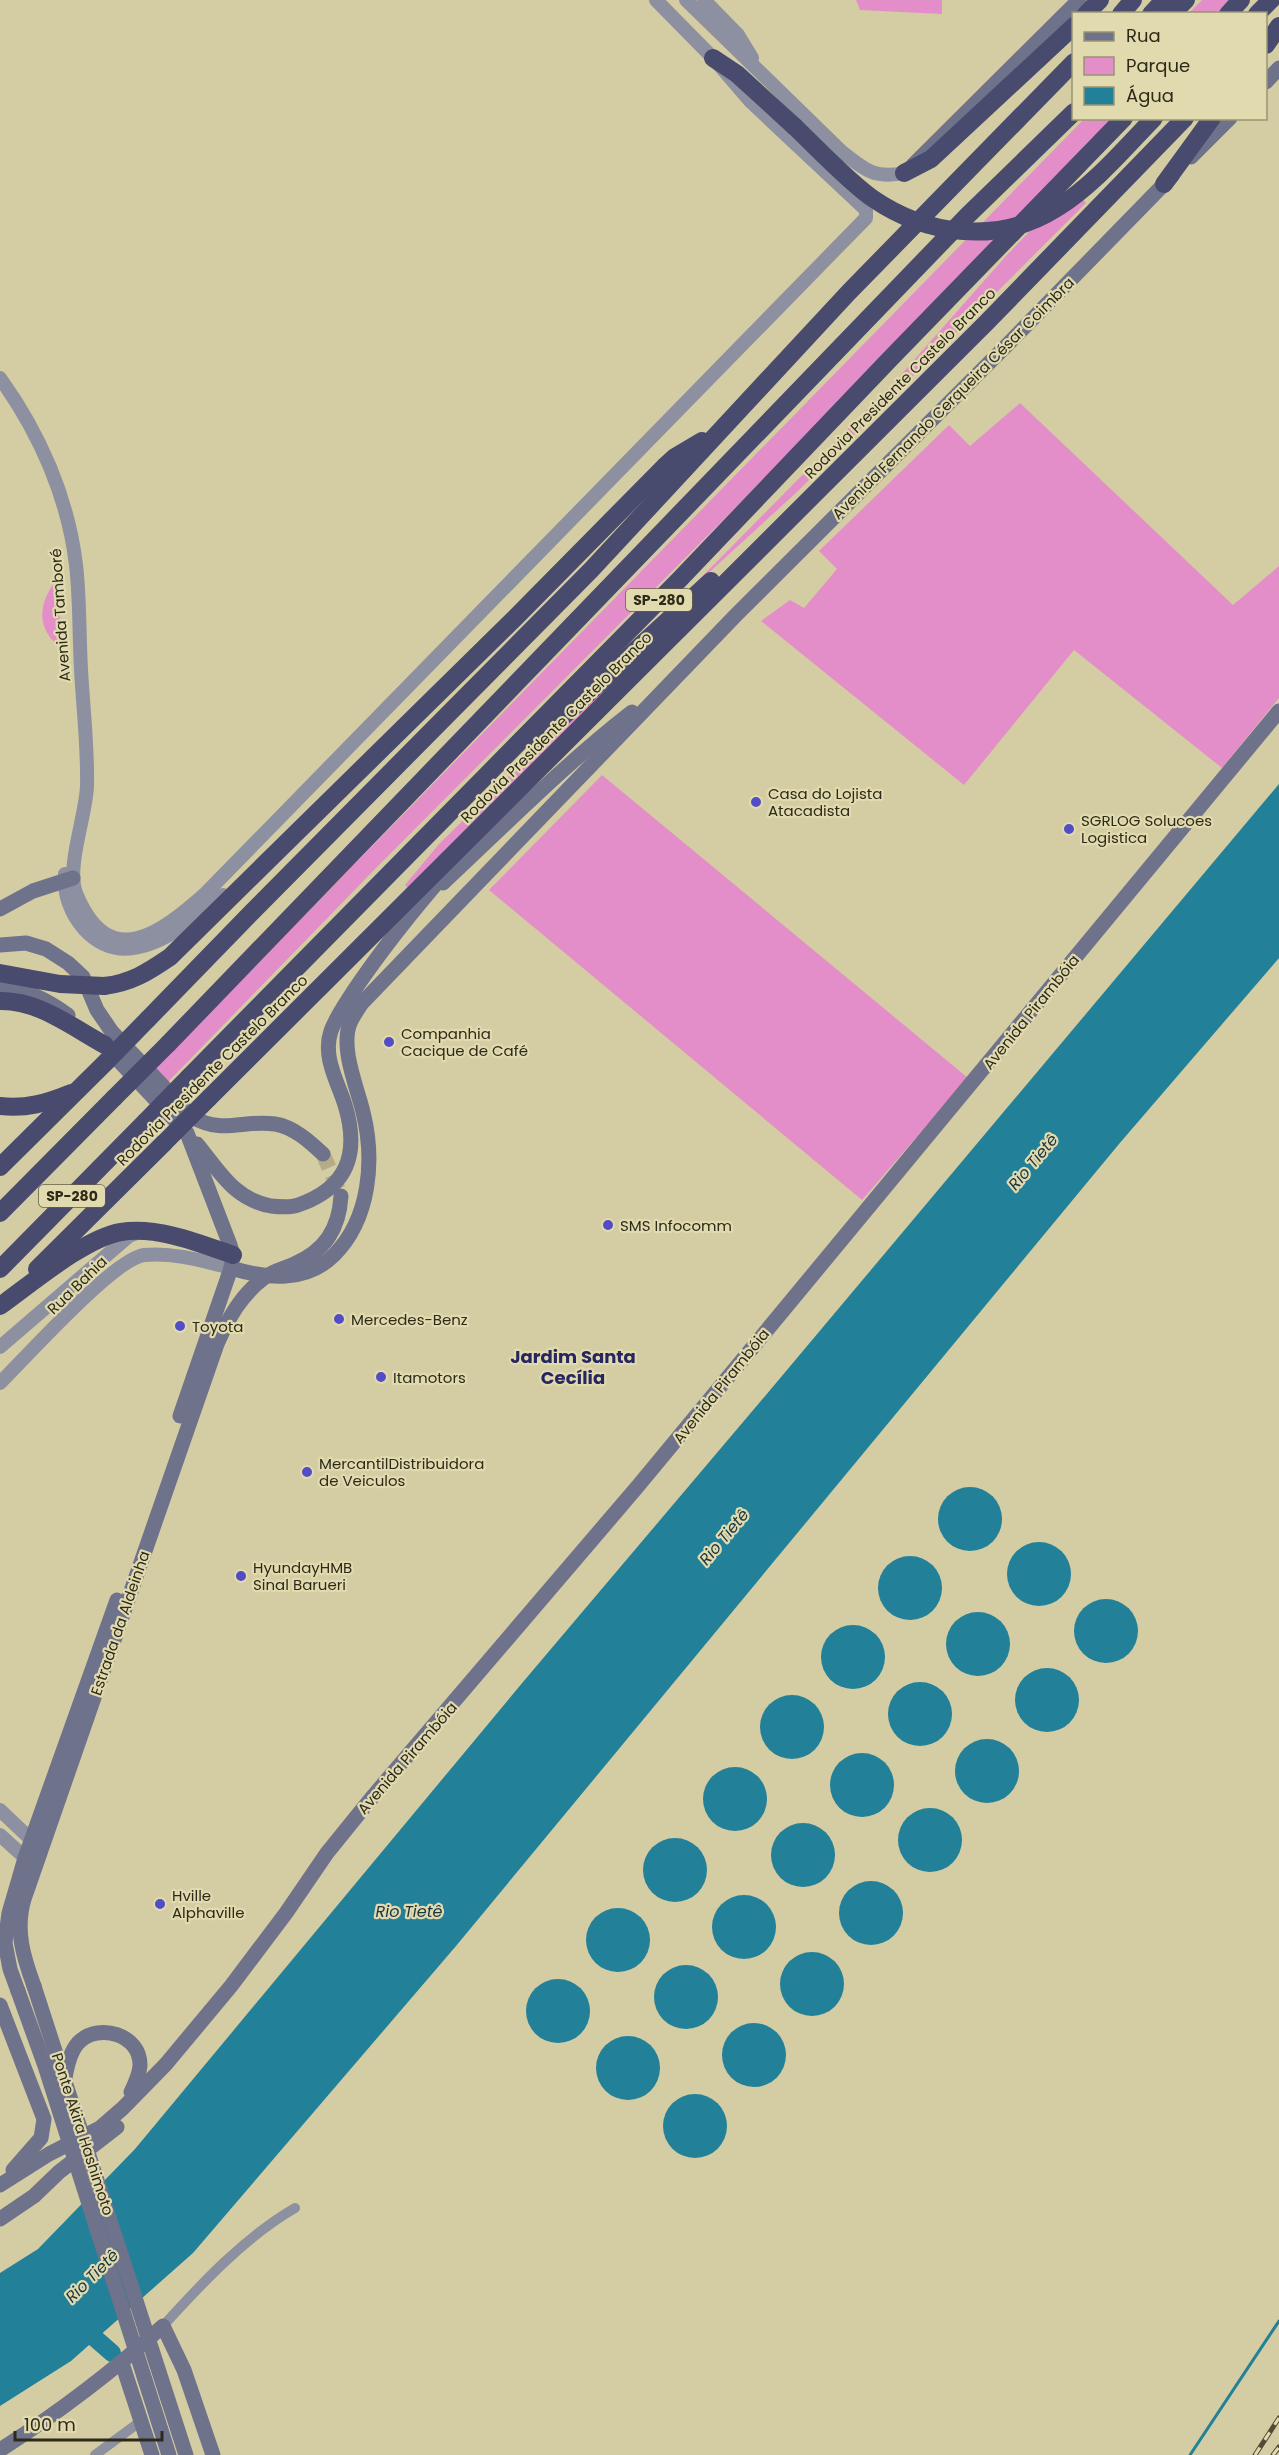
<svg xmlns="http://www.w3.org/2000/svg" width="1279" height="2455" font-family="Poppins,sans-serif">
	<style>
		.green { fill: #e48ec9 }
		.water { fill: #228099 }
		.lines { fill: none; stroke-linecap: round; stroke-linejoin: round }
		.stream { stroke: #228099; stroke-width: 3 }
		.river { stroke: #228099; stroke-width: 18 }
		.secondary-tunnel { stroke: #b3ac87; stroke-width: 15; stroke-dasharray: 15 8; stroke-linecap: butt }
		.minor { stroke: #8d90a1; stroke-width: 10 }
		.tertiary { stroke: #8d90a1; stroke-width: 14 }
		.secondary { stroke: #6f728b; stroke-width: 15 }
		.motorway { stroke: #484b6e; stroke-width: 18 }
		.rail-casing { stroke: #504c36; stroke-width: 5 }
		.rail { stroke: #e1daaf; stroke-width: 3; stroke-dasharray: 9; stroke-linecap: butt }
		.secondary-bridge { stroke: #6f728b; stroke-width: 15 }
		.motorway-bridge { stroke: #484b6e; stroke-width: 18 }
		.poi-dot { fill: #524dc4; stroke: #e1daaf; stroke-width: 2 }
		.labels { text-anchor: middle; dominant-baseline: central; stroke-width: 4.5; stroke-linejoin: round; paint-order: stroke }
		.shield { fill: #e1daaf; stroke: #635f46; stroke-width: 1.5 }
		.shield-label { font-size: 14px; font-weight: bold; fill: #2d2a19 }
		.street-label { font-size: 15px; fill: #2d2a19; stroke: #e1daaf }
		.poi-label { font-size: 15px; fill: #2d2a19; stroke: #e1daaf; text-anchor: start }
		.water-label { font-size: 16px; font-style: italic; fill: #1b363f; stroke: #e1daaf }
		.quarter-label { font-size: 18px; font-weight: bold; fill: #27265f; stroke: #e1daaf }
	</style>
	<rect width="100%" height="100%" fill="#d4cda3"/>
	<g class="green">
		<polygon points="856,0 942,0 942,14 860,10"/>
		<polygon points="1202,0 1231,0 1218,13 1188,14"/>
		<polygon points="1084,119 1116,119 770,473 377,867 167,1083 153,1070"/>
		<polygon points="1072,187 1086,203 798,491 679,600 899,377 1006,256"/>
		<polygon points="1020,403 1233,605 1279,566 1279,698 1222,768 1074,650 964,785 761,621 790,600 804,608 837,569 819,551 949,425 970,446"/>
		<polygon points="735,569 409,889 405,885 439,844 501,783"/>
		<path d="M 57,579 L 62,649 C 35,629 38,603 57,579 Z"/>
		<polygon points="602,775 968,1078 862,1200 489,890"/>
	</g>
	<g class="water">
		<polygon points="1279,784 1279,958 1119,1144 456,1946 193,2253 71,2361 0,2406 0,2273 38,2249 135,2149 523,1682 771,1389"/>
		<circle cx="970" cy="1519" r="32"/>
		<circle cx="1039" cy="1574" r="32"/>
		<circle cx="910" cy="1588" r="32"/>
		<circle cx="1106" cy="1631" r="32"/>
		<circle cx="978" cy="1644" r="32"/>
		<circle cx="853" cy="1657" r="32"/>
		<circle cx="1047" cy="1700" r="32"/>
		<circle cx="920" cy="1714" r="32"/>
		<circle cx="792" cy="1727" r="32"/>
		<circle cx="987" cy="1771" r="32"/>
		<circle cx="862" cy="1785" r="32"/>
		<circle cx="735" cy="1799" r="32"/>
		<circle cx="930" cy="1840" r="32"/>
		<circle cx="803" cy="1855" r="32"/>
		<circle cx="675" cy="1870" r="32"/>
		<circle cx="871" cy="1913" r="32"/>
		<circle cx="744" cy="1927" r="32"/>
		<circle cx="618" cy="1940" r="32"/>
		<circle cx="812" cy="1984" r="32"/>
		<circle cx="686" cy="1997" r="32"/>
		<circle cx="558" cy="2011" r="32"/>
		<circle cx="754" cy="2055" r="32"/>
		<circle cx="628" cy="2068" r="32"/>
		<circle cx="695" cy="2126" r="32"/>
	</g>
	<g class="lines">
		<polyline class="stream" points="1190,2455 1279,2321"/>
		<polyline class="river" points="81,2319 96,2339 112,2353"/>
		<polyline class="secondary-tunnel" points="323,1154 339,1191"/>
		<g class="minor">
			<path d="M 163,2326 C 202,2283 245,2237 295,2208"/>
			<polyline points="95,2455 141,2421"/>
		</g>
		<g class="tertiary">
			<path d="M 686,0 L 841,151 C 864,169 873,179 904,173"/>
			<polyline points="704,0 738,35 752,58"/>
			<path d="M 0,378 C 39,432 68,497 76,565 C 80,599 79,634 81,669 C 83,708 88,747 87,786 C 86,816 66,867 76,893 C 109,974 161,933 206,893 L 866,218 L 866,210 L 750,101 L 713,58 L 656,0"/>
			<path d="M 65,874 C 63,894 71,914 84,929 C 128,977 185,926 223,895"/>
			<polyline points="0,1347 129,1236 139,1232"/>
			<path d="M 0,1383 C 26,1357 114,1259 144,1255 C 173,1252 203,1261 231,1268"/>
			<polyline points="0,1810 38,1846"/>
			<polyline points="0,1835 32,1864"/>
		</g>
		<g class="secondary">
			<polyline points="1266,82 1279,68"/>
			<polyline points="1191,157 1230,118"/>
			<polyline points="913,165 1079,0"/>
			<path d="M 443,883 C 505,825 565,764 632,712"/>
			<polyline points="0,909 33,891 73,878"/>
			<path d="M 0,945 L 26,943 L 46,949 L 68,963 L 83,977 L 97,1010 L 112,1032 L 192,1117 C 224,1135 243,1119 275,1124 C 294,1127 310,1142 323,1154"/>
			<path d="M 0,987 C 26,989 47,1000 68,1015"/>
			<path d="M 105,1046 L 187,1133 L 230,1245 L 233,1255 L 231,1268 C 267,1279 306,1283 334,1255 C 370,1219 375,1160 363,1112 C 357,1087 340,1048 350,1023 C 353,1016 358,1009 362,1003 L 736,615 L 1009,343 L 1172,176"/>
			<path d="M 197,1144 C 220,1172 234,1199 271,1206 C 280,1207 290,1208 298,1205 C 347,1188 360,1154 345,1105 C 338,1082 322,1057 331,1031 C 336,1017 345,1005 353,992 C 382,949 414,909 448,870"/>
			<polyline points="180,1416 231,1268"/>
			<path d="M 34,1986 C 23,1956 15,1930 24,1899 L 217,1344 C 229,1317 241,1295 265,1277 C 273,1271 285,1268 294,1264 C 325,1251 339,1229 341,1196"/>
			<polyline points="18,1991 10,1969 5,1943 9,1913 25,1858 117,1600"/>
			<polyline points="0,2005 44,2119 41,2138 13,2170"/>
			<path d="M 65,2078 C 67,2066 70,2052 78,2043 C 98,2022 141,2034 140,2066 C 139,2076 135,2084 131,2092"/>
			<polyline points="0,2185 49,2154 100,2128 123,2108 166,2064 231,1986 286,1913 327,1853 374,1795 638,1486 1279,711"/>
			<polyline points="0,2219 34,2196 59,2172 117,2127"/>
			<polyline points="122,2363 152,2455"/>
			<path d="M 0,2450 C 58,2413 112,2372 163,2326 L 184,2370 L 213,2455"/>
		</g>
		<g class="motorway">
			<polyline points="1086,14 1100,0"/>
			<polyline points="1121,14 1133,0"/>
			<polyline points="1151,14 1164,0"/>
			<polyline points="1172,14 1186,0"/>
			<polyline points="1228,14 1241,0"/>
			<polyline points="1257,14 1271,0"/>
			<polyline points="1266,45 1279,26"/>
			<polyline points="713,58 737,74 795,127"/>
			<polyline points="904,173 931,159 1074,26"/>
			<polyline points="1164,184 1212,118"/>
			<polyline points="535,742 711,581"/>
			<path d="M 104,986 C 131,983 148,972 170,957 L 515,618 L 664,467 L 675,457 L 702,441"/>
			<path d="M 0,1001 C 38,1000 72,1027 105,1045"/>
			<polyline points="148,1019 252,912 591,570 849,292 1074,62"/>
			<polyline points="168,1044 967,216 1074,112"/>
			<polyline points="189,1077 679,580 889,360 1124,118"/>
			<polyline points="209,1098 987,322 1185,118"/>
			<path d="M 0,1106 C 27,1109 46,1103 71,1093"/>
			<polyline points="0,1167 107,1061"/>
			<polyline points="0,1213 114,1098"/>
			<polyline points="0,1269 145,1122"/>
			<polyline points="37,1269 164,1143"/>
			<path d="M 0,1306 C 31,1284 85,1238 121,1232 C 157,1226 199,1243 233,1255"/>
		</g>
		<g class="rail-casing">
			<g id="rail">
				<polyline points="1255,2455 1279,2418"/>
				<polyline points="1273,2455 1279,2447"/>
			</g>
		</g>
		<use href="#rail" class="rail"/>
		<g class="secondary-bridge">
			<polyline points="34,1986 186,2455"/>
			<polyline points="18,1991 45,2066 169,2455"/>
		</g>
		<g class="motorway-bridge">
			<path d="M 795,127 C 817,148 848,181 872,198 C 927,236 999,245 1057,208 C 1094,185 1124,149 1154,118"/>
			<polyline points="0,973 60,984 104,986"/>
			<polyline points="107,1061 148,1019"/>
			<polyline points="114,1098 168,1044"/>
			<polyline points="145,1122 189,1077"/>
			<polyline points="164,1143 209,1098"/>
		</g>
	</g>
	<g class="poi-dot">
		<circle cx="756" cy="802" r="6"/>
		<circle cx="1069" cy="829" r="6"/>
		<circle cx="389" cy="1042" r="6"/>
		<circle cx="608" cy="1225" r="6"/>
		<circle cx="339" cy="1319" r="6"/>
		<circle cx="180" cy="1326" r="6"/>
		<circle cx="381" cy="1377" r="6"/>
		<circle cx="307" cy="1472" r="6"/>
		<circle cx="241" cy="1576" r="6"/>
		<circle cx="160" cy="1904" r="6"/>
	</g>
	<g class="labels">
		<g class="shield">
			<rect x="626" y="589" width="66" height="22" rx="4.5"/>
			<rect x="39" y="1185" width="66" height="22" rx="4.5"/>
		</g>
		<g class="shield-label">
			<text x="659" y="600">SP-280</text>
			<text x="72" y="1196">SP-280</text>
		</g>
		<g class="street-label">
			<text transform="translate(900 383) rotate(-45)">Rodovia Presidente Castelo Branco</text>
			<text transform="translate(953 398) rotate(-45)">Avenida Fernando Cerqueira César Coimbra</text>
			<text transform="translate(60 615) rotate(-94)">Avenida Tamboré</text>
			<text transform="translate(556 727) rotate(-45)">Rodovia Presidente Castelo Branco</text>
			<text transform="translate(1031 1012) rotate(-51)">Avenida Pirambóia</text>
			<text transform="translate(212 1070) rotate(-45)">Rodovia Presidente Castelo Branco</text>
			<text transform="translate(77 1285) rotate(-44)">Rua Bahia</text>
			<text transform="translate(721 1386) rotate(-51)">Avenida Pirambóia</text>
			<text transform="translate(120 1623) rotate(-71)">Estrada da Aldeinha</text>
			<text transform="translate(407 1758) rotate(-49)">Avenida Pirambóia</text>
			<text transform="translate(83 2134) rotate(72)">Ponte Akira Hashimoto</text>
		</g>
		<g class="poi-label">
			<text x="768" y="793">Casa do Lojista<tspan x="768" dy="17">Atacadista</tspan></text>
			<text x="1081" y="820">SGRLOG Solucoes<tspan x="1081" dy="17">Logistica</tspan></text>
			<text x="401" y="1033">Companhia<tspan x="401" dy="17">Cacique de Café</tspan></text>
			<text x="620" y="1225">SMS Infocomm</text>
			<text x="351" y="1319">Mercedes-Benz</text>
			<text x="192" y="1326">Toyota</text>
			<text x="393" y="1377">Itamotors</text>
			<text x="319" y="1463">MercantilDistribuidora<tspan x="319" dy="17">de Veiculos</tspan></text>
			<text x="253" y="1567">HyundayHMB<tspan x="253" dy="17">Sinal Barueri</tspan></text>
			<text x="172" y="1895">Hville<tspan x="172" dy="17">Alphaville</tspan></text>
		</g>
		<g class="water-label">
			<text transform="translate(1033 1162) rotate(-50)">Rio Tietê</text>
			<text transform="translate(724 1537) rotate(-50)">Rio Tietê</text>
			<text x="409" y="1911">Rio Tietê</text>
			<text transform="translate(92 2276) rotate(-45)">Rio Tietê</text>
		</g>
		<g class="quarter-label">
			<text x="573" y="1356">Jardim Santa<tspan x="573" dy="21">Cecília</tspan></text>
		</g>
	</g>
	<rect x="1072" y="12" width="195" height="108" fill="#e1daaf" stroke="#999473" stroke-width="1.5"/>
	<rect x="1084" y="32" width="30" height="9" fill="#6f728b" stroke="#999473" stroke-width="1.5"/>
	<text x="1126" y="42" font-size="18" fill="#2d2a19">Rua</text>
	<rect x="1084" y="57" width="30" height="18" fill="#e48ec9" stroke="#999473" stroke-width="1.5"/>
	<text x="1126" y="72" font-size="18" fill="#2d2a19">Parque</text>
	<rect x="1084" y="87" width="30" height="18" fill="#228099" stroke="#999473" stroke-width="1.5"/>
	<text x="1126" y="102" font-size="18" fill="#2d2a19">Água</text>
	<path d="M15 2431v9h147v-9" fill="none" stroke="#2d2a19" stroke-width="3"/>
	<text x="24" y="2431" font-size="18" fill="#2d2a19" stroke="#e1daaf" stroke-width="4.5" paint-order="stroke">100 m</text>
</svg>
